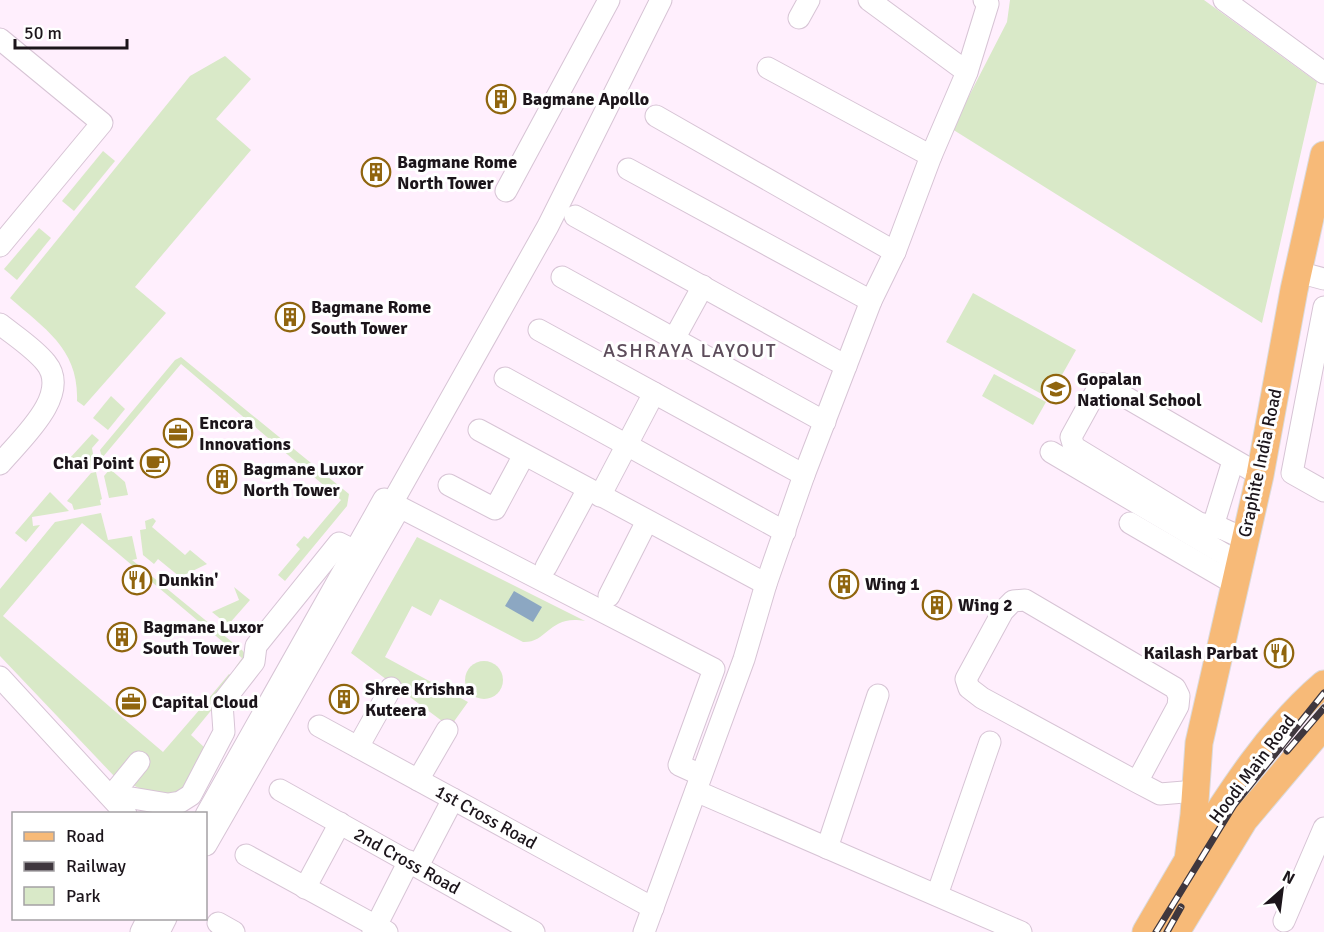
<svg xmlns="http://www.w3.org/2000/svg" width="1324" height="932" font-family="Signika,sans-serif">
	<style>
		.green { fill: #d9e9c8 }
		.water { fill: #8ca7c2 }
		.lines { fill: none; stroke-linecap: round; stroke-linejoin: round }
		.minor-casing { stroke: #d7c4d5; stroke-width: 23 }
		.major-casing { stroke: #dbdadb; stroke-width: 29 }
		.minor { stroke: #fff; stroke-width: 21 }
		.major { stroke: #f7ba78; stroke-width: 27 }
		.rail-casing { stroke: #3f373e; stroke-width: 7 }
		.rail { stroke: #fff; stroke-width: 4.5; stroke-dasharray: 14; stroke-linecap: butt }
		.labels { text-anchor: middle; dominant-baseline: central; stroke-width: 6; stroke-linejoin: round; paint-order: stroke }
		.poi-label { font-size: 18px; font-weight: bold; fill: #1c151b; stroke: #fff; text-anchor: start }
		.street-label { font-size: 18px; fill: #1c151b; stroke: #fff }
		.neighbourhood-label { font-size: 20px; letter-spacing: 1.5px; fill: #5d4d5b; stroke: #fff }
	</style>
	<rect width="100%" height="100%" fill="#ffeffd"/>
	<g class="green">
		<polygon points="1010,0 1204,0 1317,82 1262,323 952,129 1007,22"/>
		<path d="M 225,56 L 251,79 L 216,119 L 251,150 L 135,287 L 166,313 L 84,406 L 77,401 C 79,349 45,329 10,298 L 190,76 Z"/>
		<polygon points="103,151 115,161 74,211 62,201"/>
		<polygon points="39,228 51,238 17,280 4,269"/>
		<polygon points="973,293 1076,350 1049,398 946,342"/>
		<polygon points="181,357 349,494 347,506 285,581 278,575 300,549 296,545 304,536 308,539 341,500 181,364 102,458 100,450 175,360"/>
		<polygon points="994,374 1046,402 1033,425 982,396"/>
		<polygon points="111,396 125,409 108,430 93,418"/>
		<polygon points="92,434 99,440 92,448 95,466 86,471 70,458"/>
		<polygon points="110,469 125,482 128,495 109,498 104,476"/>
		<polygon points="96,472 102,499 100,500 101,505 74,510 72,504 67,501 91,473"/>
		<polygon points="50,492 69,511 32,517 33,526 40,525 26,542 15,533"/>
		<path d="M 101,513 L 108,540 L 132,536 L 137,559 L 132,560 L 243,651 L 245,655 L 242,673 L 235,668 L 242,658 L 82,523 L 3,616 L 163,752 L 201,708 L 197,704 L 205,695 L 209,698 L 229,674 L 236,680 L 191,735 L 205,748 L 206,755 C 201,762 183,790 177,792 C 156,801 134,784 115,777 L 0,656 L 0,589 L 55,522 Z"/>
		<polygon points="153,518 156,521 152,527 185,555 190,550 207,564 180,577 158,559 154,564 143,555 140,530 146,529 145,521"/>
		<path d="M 417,537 L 585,621 C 549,614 548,643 523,642 L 440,599 L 431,616 L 412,606 L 385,657 L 468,702 L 450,727 L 351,653 Z"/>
		<polygon points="234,587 250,600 228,625 212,612 239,600"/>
		<circle cx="484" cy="680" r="19"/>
	</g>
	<polygon class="water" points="514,591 542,607 533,622 505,606"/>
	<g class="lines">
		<g class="minor-casing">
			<g id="minor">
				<polyline points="869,0 967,72"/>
				<polyline points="1224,0 1324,73"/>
				<polyline points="799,18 809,0"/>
				<polyline points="0,39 102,123 0,246"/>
				<polyline points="768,68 931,156"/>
				<polyline points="656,116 895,252"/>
				<polyline points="628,169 871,301"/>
				<polyline points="506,191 609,0"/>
				<polyline points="575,216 846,366"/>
				<polyline points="1298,272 1324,279"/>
				<polyline points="562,277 825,422"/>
				<polyline points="1324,307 1292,473 1324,491"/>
				<path d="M 0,324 C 15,336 34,348 46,363 C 72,395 20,440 0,464"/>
				<polyline points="539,330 804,475"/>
				<polyline points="674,339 703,286"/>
				<polyline points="505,378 785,532"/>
				<polyline points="479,430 766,584"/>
				<polyline points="1051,452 1239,563"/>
				<polyline points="449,485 495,509 524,455"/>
				<polyline points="600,496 654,393"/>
				<polyline points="392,503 548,226 661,0"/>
				<polyline points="1130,523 1235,584"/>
				<polyline points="1213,526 1233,461"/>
				<polyline points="1245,539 1223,529 1199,523 1074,447 1071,437 1098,388 1103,384 1260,475"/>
				<polyline points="546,567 588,489"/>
				<polyline points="609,596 647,521"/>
				<polyline points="0,677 126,814"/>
				<polyline points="319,726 653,908"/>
				<polyline points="358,747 391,688"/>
				<polyline points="418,780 447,730"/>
				<polyline points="1137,782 1178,706 1179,696 1175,688 1025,600 1013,601 1003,611 966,679 969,688 982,698 1137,782 1160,794 1196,791"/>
				<polyline points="280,790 534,932"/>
				<polyline points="696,791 1021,932"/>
				<polyline points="108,794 168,804 180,802 191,795 224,732 222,703 254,662 256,646 339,543 355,551"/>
				<polyline points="112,795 139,762"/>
				<polyline points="206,815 384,499 714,669 679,765 701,775"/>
				<polyline points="206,845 400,507"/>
				<polyline points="827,848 878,695"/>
				<polyline points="246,855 387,932"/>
				<polyline points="418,866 453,799"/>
				<polyline points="305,888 340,823"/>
				<polyline points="937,895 990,742"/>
				<polyline points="1284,921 1324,828"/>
				<polyline points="218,923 234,932"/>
				<polyline points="141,932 148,918"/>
				<polyline points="159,932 166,918"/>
				<polyline points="373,932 409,861"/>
				<polyline points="644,932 744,659 766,584 804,475 871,301 895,252 931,156 967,72 988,4 984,0"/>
			</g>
		</g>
		<g class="major-casing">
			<g id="major">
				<path d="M 1193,852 C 1230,793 1271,729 1324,684"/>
				<polyline points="1146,932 1188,860 1194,815 1199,743 1260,475 1294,290 1324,155"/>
				<polyline points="1176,932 1244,820 1324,725"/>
			</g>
		</g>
		<use href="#minor" class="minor"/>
		<use href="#major" class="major"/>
		<g class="rail-casing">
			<g id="rail">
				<polyline points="1287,751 1324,708"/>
				<polyline points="1156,932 1234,805 1324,693"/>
				<polyline points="1167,932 1181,907"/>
			</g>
		</g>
		<use href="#rail" class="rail"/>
	</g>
	<defs>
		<g id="building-ring" transform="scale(1.5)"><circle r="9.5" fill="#fff" stroke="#90650e" stroke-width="1.5"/><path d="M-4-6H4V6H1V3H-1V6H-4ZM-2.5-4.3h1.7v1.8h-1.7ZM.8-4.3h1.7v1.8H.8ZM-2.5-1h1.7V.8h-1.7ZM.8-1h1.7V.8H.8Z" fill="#90650e"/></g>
		<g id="school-ring" transform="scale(1.5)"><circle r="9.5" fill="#fff" stroke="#90650e" stroke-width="1.5"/><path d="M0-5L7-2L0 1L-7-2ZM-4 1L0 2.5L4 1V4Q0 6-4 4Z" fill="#90650e"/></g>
		<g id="office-ring" transform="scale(1.5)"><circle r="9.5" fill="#fff" stroke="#90650e" stroke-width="1.5"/><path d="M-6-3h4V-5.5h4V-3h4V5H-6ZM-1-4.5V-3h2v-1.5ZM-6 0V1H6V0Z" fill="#90650e"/></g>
		<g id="cafe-ring" transform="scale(1.5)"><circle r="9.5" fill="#fff" stroke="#90650e" stroke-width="1.5"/><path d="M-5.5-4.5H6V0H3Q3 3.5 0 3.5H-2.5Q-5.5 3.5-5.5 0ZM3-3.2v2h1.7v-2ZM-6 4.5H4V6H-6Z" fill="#90650e"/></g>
		<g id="restaurant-ring" transform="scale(1.5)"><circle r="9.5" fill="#fff" stroke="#90650e" stroke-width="1.5"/><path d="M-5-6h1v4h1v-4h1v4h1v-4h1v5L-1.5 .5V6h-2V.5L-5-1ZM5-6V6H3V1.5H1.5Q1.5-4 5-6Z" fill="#90650e"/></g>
	</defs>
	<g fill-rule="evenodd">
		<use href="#building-ring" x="501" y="99"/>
		<use href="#building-ring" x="376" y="172"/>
		<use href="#building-ring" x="290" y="317"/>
		<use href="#school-ring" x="1056" y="389"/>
		<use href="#office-ring" x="178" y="433"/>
		<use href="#cafe-ring" x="155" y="463"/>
		<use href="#building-ring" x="222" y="479"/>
		<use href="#restaurant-ring" x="137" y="580"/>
		<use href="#building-ring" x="844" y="584"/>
		<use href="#building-ring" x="937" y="605"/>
		<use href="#building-ring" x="122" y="637"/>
		<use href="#restaurant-ring" x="1279" y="653"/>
		<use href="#building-ring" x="344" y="699"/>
		<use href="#office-ring" x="131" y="702"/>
	</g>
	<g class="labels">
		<g class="poi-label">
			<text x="522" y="99">Bagmane Apollo</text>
			<text x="397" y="162">Bagmane Rome<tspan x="397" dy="21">North Tower</tspan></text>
			<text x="311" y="307">Bagmane Rome<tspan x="311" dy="21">South Tower</tspan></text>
			<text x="1077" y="379">Gopalan<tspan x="1077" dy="21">National School</tspan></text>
			<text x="199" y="423">Encora<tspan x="199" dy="21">Innovations</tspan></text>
			<text x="134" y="463" text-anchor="end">Chai Point</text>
			<text x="243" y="469">Bagmane Luxor<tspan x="243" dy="21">North Tower</tspan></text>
			<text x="158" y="580">Dunkin'</text>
			<text x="865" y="584">Wing 1</text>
			<text x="958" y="605">Wing 2</text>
			<text x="143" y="627">Bagmane Luxor<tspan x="143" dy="21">South Tower</tspan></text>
			<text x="1258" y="653" text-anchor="end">Kailash Parbat</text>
			<text x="365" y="689">Shree Krishna<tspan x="365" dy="21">Kuteera</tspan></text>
			<text x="152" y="702">Capital Cloud</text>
		</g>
		<g class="street-label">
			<text transform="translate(1260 463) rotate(-78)">Graphite India Road</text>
			<text transform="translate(1252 769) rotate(-53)">Hoodi Main Road</text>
			<text transform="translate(486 817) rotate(29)">1st Cross Road</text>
			<text transform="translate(407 861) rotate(29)">2nd Cross Road</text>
		</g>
		<g class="neighbourhood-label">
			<text x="690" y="350">ASHRAYA LAYOUT</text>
		</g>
	</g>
	<rect x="12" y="812" width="195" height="108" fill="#ffffff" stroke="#a4a1a4" stroke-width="1.5"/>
	<rect x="24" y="832" width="30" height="9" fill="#f7ba78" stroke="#a4a1a4" stroke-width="1.5"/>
	<text x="66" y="842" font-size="18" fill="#1c151b">Road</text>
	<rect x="24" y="862" width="30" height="9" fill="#3f373e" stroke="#a4a1a4" stroke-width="1.5"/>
	<text x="66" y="872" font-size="18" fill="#1c151b">Railway</text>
	<rect x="24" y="887" width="30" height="18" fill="#d9e9c8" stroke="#a4a1a4" stroke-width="1.5"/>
	<text x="66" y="902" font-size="18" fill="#1c151b">Park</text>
	<g transform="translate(1282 890) rotate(28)" stroke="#ffffff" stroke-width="4.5" paint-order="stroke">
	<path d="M0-4.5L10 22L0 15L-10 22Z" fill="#1c151b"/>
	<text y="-9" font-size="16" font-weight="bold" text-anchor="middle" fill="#1c151b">N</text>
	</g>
	<path d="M15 39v9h112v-9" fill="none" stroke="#1c151b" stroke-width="3"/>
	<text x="24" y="39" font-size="18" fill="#1c151b" stroke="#ffffff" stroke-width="4.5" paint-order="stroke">50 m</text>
</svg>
